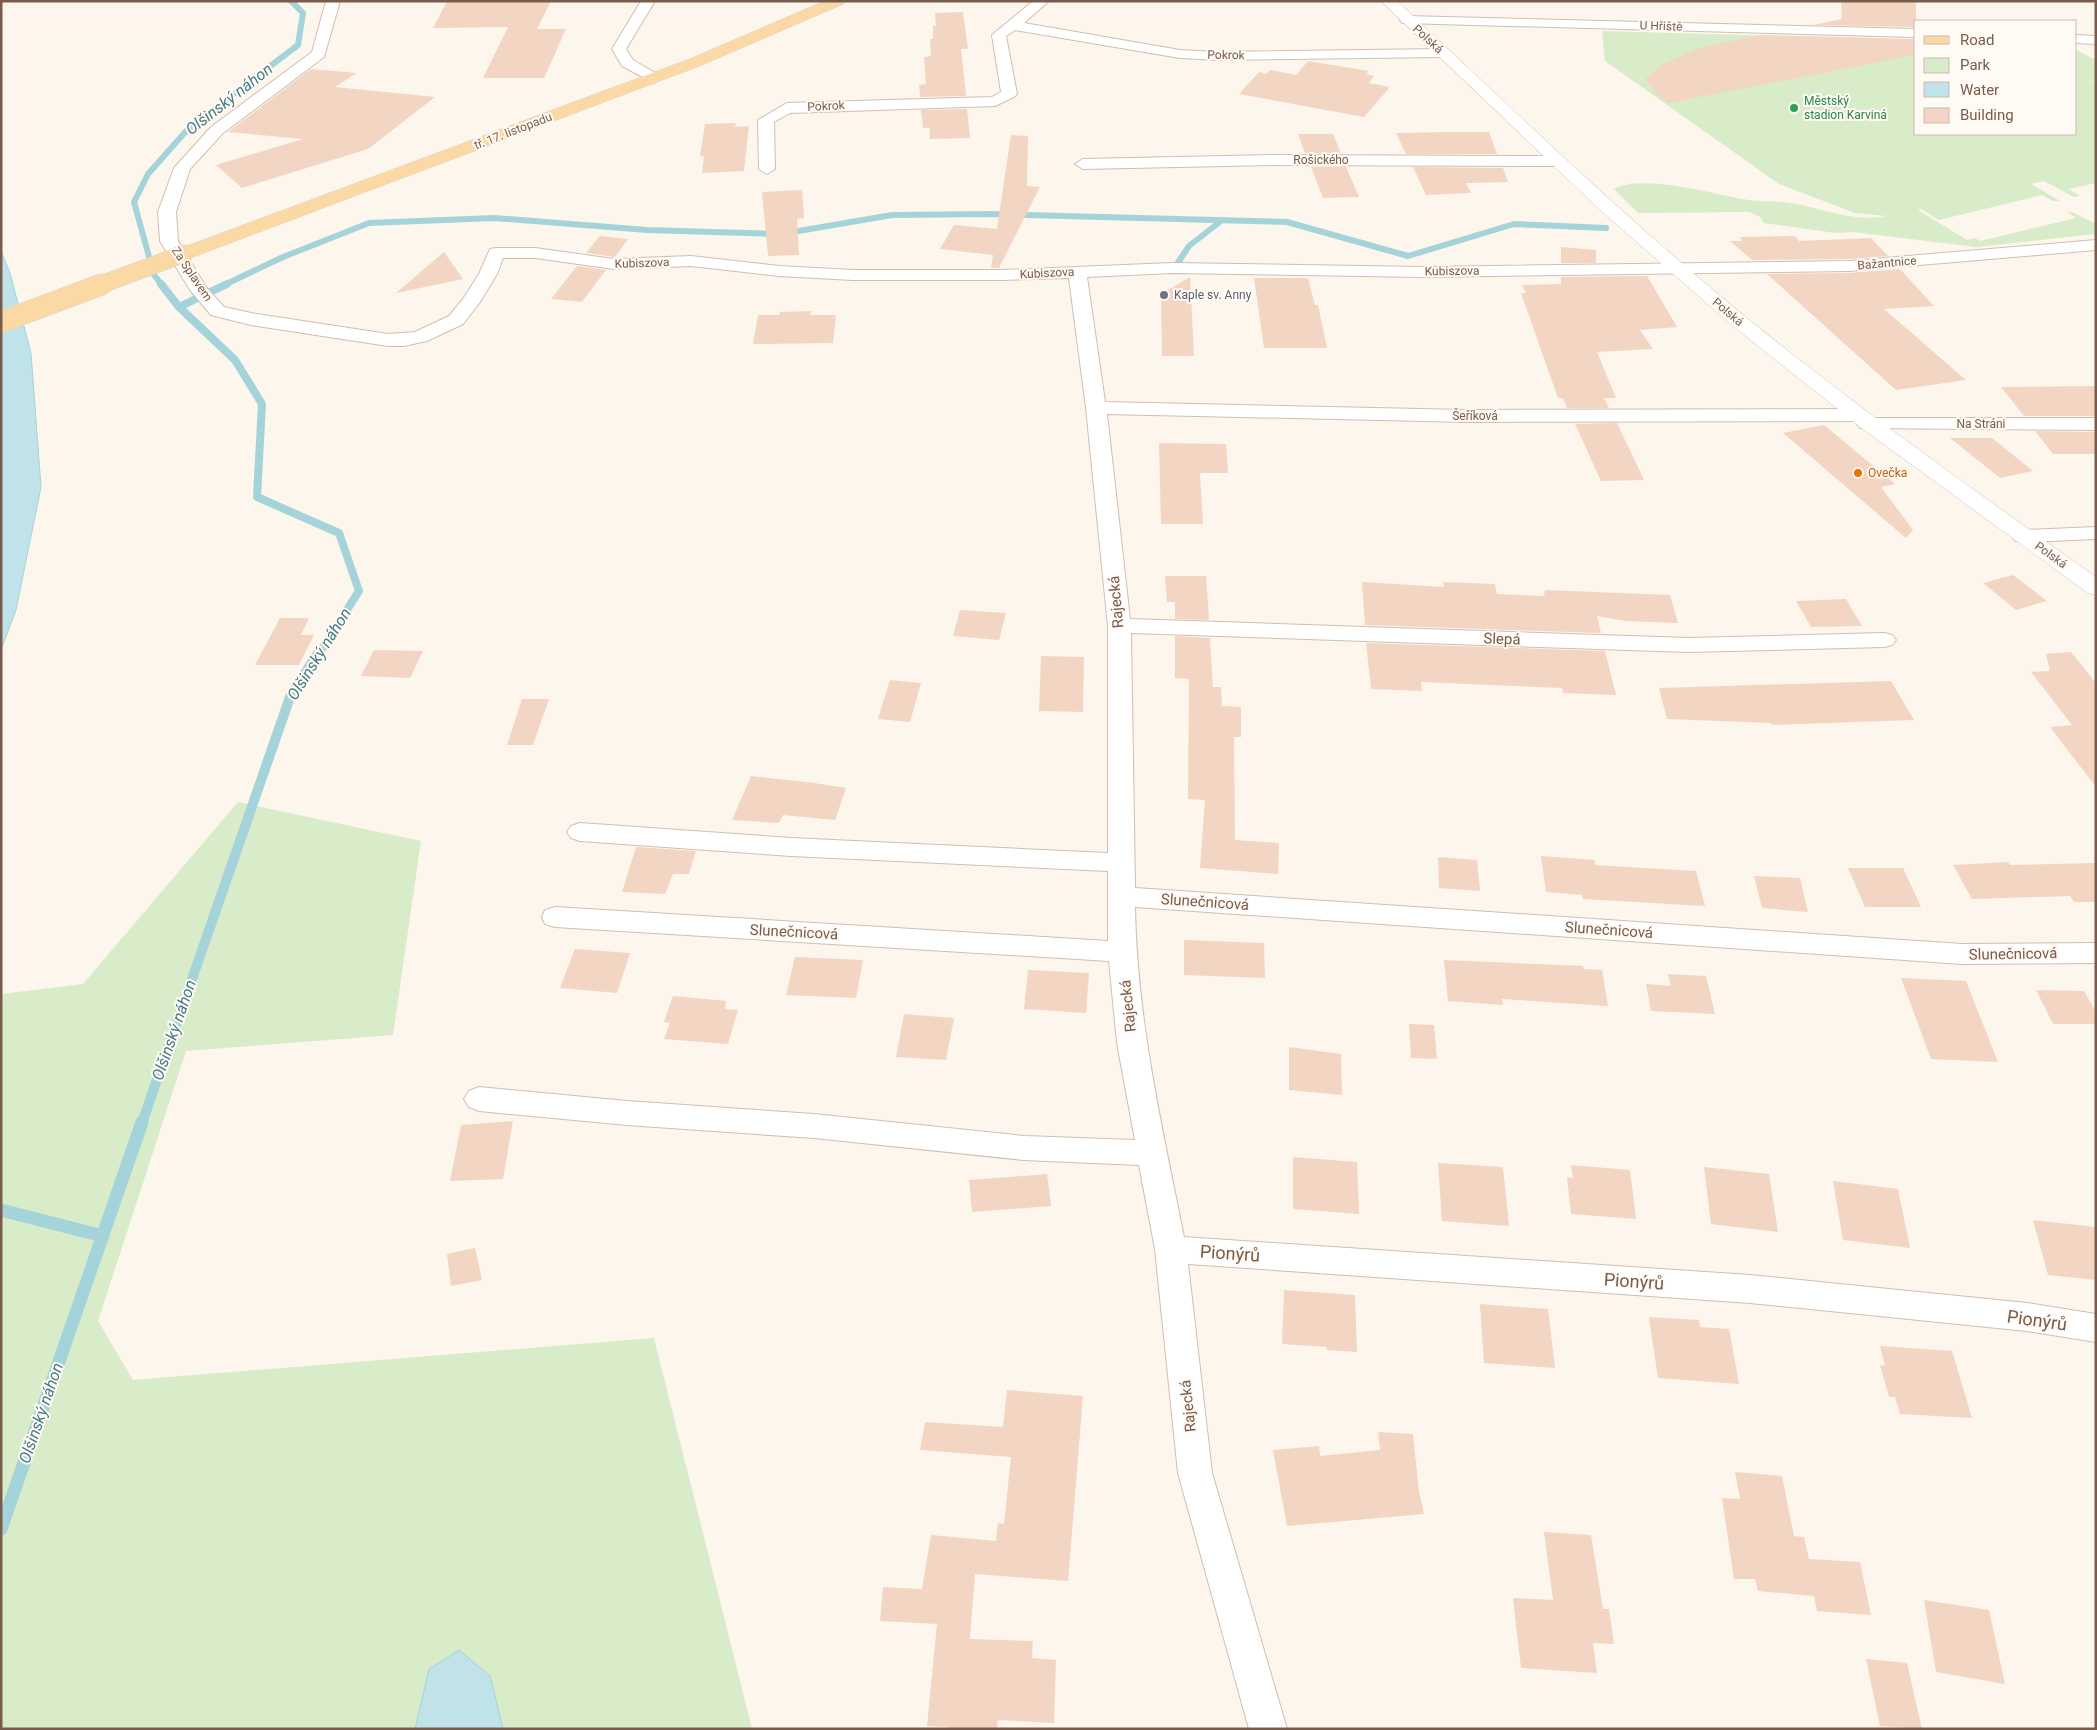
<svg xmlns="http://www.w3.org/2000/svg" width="2097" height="1730" font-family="Roboto,sans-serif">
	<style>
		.green { fill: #d8ecc9 }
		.water { fill: #bfe3e8; stroke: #a5d3da }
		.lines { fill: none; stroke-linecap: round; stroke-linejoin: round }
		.stream-far3 { stroke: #a5d3da; stroke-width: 6 }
		.stream-far2 { stroke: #a5d3da; stroke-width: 8 }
		.stream-far1 { stroke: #a5d3da; stroke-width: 10 }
		.stream { stroke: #a5d3da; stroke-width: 13 }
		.building { fill: #f3d5c3 }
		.street-casing { stroke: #d1beb0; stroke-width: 2 }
		.secondary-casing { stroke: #d6c0b0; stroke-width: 1 }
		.primary-casing { stroke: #dad1cd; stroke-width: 1 }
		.street { fill: #fff; fill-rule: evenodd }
		.secondary { fill: #fff; fill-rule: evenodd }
		.primary { fill: #fbd9a5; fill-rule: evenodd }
		.primary-bridge-far1-casing { stroke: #dad1cd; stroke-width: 18; stroke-linecap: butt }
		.primary-bridge-casing { stroke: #dad1cd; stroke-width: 22; stroke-linecap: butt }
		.primary-bridge-far1 { stroke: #fbd9a5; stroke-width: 17 }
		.primary-bridge { stroke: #fbd9a5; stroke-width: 21 }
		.leisure-dot { fill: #2e9e5b; stroke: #fffaf3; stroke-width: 2 }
		.worship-dot { fill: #6b7280; stroke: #fffaf3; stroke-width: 2 }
		.food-dot { fill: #e8710a; stroke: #fffaf3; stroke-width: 2 }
		.labels { text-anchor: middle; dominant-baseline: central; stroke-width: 4; stroke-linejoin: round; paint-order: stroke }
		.far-street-label { font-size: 12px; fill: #7a5c4d; stroke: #fffaf3 }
		.far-leisure-label { font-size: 12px; fill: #27864d; stroke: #fffaf3; text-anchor: start }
		.far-worship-label { font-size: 12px; fill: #5b616d; stroke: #fffaf3; text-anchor: start }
		.far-food-label { font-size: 12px; fill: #c56008; stroke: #fffaf3; text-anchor: start }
		.street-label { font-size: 15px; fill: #7a5c4d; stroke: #fffaf3 }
		.water-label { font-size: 16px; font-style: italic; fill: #437c86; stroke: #fffaf3 }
		.near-street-label { font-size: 18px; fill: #7a5c4d; stroke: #fffaf3 }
	</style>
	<rect width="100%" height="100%" fill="#fdf6ec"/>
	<g class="green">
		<path d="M 1602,31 L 1916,40 L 1916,134 L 2076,134 L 2076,50 L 2096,60 L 2096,82 L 2088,79 L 2096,83 L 2096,183 L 2069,189 L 2080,196 L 2074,197 L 2044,181 L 2031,184 L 2060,201 L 2053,201 L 2042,195 L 1939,220 L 1921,209 L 1918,210 L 1967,240 L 1975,238 L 1980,241 L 2076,218 L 2066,211 L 2074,213 L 2096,224 L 2096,234 L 1976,247 L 1853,232 L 1836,233 L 1764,223 L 1760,217 L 1749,212 L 1638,213 L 1614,189 L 1616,188 C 1647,174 1715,195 1749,200 C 1763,202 1777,201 1791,203 C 1822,208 1854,223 1886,216 L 1855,213 L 1779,184 L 1605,61 Z"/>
		<polygon points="238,802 421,841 393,1035 186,1051 98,1321 133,1380 654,1338 752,1729 1,1729 1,994 83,984"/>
	</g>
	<g class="water">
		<polygon points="1,251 10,273 31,353 41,487 16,610 1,650"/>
		<polygon points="459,1650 490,1676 503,1729 415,1729 429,1669"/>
	</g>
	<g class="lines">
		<g class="stream-far3">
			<polyline points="1175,267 1189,246 1221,221"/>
			<polyline points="162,285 154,275 134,202 148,174 188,129 298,45 303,13 291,1"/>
			<polyline points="224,285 283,257 369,223 494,218 647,230 781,234 892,215 992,214 1287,222 1408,256 1514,224 1606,228"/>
		</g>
		<g class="stream-far2">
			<polyline points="161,284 179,307 235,360 262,404 257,497 339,533 359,591 320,652"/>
			<polyline points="179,307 227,284"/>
		</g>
		<polyline class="stream-far1" points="142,1123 290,697 320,650"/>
		<g class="stream">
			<polyline points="1,1210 103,1236"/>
			<polyline points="1,1529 142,1122"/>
		</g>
	</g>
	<g class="building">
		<polygon points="447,1 551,1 537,29 566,29 544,78 483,78 508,27 433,28"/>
		<polygon points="1841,1 1916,1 1916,27 1814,25 1842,19"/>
		<polygon points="963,12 968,49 961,49 966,96 920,97 919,85 926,84 924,57 931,56 930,39 933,39 933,26 936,26 935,13"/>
		<polygon points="1762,35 1916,39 1916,55 1668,103 1660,98 1645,79 1663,64 1701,47"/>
		<polygon points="1308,61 1369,71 1366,74 1374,76 1369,83 1390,87 1364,117 1239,94 1259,72 1266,74 1270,70 1296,75"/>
		<polygon points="311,69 357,73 335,87 435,97 368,149 242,188 216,165 303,139 228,132"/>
		<polygon points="967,109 970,138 930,139 930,128 923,128 921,110"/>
		<polygon points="736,123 735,127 749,126 744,171 702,173 704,156 700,156 705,124"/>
		<polygon points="1450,132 1489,132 1497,154 1406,154 1396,133"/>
		<polygon points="1298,134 1333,134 1341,153 1305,153"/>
		<polygon points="1011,135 1028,136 1027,186 1040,187 999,268 991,268 993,255 940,249 954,225 997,229"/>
		<polygon points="1311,167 1346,167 1359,197 1323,198"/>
		<polygon points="1413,167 1503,168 1508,182 1466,183 1471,193 1426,195"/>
		<polygon points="802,190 804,218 797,219 799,255 768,256 762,192"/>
		<polygon points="600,236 628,239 615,257 586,253"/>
		<polygon points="1795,236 1799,241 1871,238 1888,256 1849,259 1752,260 1730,241 1742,241 1740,237"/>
		<polygon points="1561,247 1596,250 1596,263 1561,263"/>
		<polygon points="444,252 463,279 396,293"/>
		<polygon points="577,266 606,270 582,302 551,299"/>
		<polygon points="1900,269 1934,306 1884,309 1966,380 1896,390 1767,274 1849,273"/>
		<polygon points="1647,276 1677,327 1640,330 1653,349 1597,352 1616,398 1604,398 1609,408 1567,408 1563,398 1558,398 1521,293 1526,293 1522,285 1561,284 1561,277"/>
		<polygon points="1190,277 1194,356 1162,356 1161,294"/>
		<polygon points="1254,278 1308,278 1315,305 1318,305 1327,348 1264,348"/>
		<polygon points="811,311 810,315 836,315 833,343 753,344 758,315 779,315 780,312"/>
		<polygon points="2096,386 2096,416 2024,416 2001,387"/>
		<polygon points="1617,423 1644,480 1601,481 1575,424"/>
		<polygon points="1824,425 1895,484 1881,487 1913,530 1906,538 1783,433"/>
		<polygon points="2035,431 2096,432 2096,454 2053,454"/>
		<polygon points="1950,438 1992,438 2033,471 2000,478"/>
		<polygon points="1159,443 1226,444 1228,473 1200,473 1203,524 1161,524"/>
		<polygon points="2013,575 2047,601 2016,610 1983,583"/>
		<polygon points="1165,576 1206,576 1209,620 1175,619 1175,602 1167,602"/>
		<polygon points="1362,582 1444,587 1443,582 1495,584 1497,594 1544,596 1545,590 1670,595 1678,623 1626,621 1597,616 1601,633 1365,625"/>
		<polygon points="1846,599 1862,626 1811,627 1796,601"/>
		<polygon points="960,610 1006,613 999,640 953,636"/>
		<polygon points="280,618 309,618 301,635 314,635 299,665 255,665"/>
		<polygon points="1175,636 1210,638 1213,687 1221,687 1222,706 1241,707 1241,737 1234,737 1235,840 1279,843 1278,874 1200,868 1205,800 1188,799 1189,679 1175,678"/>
		<polygon points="1366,643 1605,651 1616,695 1563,693 1562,688 1421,682 1422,691 1371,689"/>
		<polygon points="374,650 423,651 410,678 361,676"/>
		<polygon points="2071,652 2096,683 2096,787 2050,727 2072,725 2031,672 2050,671 2046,654"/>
		<polygon points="1041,656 1084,657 1083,712 1039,711"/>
		<polygon points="890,680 921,683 910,722 878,719"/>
		<polygon points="1891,681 1914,720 1772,725 1771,723 1667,719 1659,688"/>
		<polygon points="522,699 549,699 533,745 507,745"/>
		<polygon points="751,776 814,783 846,788 835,820 783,815 779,823 732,820"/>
		<polygon points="636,847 696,851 689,874 673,874 665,894 622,892"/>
		<polygon points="1541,856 1594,860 1595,865 1696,871 1705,906 1583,899 1582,895 1546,892"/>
		<polygon points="1438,857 1477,860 1480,891 1439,888"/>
		<polygon points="2008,862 2010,865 2096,863 2096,902 2074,902 2070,896 1972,899 1953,865"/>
		<polygon points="1848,868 1903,868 1921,907 1865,907"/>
		<polygon points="1754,876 1800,878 1808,912 1762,908"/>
		<polygon points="1184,940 1264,943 1265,978 1184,975"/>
		<polygon points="575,949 630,953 617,993 560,988"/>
		<polygon points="795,957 863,960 856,998 786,995"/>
		<polygon points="1444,960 1583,966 1584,969 1602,970 1608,1006 1502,999 1503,1005 1448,1001"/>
		<polygon points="1028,970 1089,973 1086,1013 1024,1009"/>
		<polygon points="1668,974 1706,976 1715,1014 1651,1011 1646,984 1671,986"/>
		<polygon points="1901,978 1966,981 1998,1062 1931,1059"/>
		<polygon points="2036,990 2084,991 2096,1012 2096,1024 2053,1024"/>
		<polygon points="673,996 726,1001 725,1009 738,1010 728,1044 664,1039 670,1023 664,1022"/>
		<polygon points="904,1014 954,1018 946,1060 896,1057"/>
		<polygon points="1409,1024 1434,1025 1437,1059 1411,1058"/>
		<polygon points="1289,1047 1341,1054 1342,1095 1289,1090"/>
		<polygon points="513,1121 503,1179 450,1181 461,1125"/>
		<polygon points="1293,1157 1357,1162 1359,1214 1293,1209"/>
		<polygon points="1438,1163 1503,1167 1509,1226 1442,1221"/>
		<polygon points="1571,1165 1630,1170 1636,1219 1571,1214 1567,1177 1573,1178"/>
		<polygon points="1704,1167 1769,1174 1778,1232 1711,1224"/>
		<polygon points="1047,1174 1051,1206 972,1212 969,1180"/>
		<polygon points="1833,1181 1898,1189 1910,1248 1843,1240"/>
		<polygon points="2033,1220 2096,1227 2096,1280 2048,1275"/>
		<polygon points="475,1248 482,1280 451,1286 447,1254"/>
		<polygon points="1284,1290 1355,1295 1357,1352 1326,1350 1327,1347 1282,1344"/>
		<polygon points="1480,1304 1548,1309 1555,1368 1484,1363"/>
		<polygon points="1649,1317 1699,1320 1700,1327 1729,1329 1739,1384 1658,1378"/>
		<polygon points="1880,1346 1952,1351 1972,1418 1900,1414 1895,1397 1889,1397 1880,1365 1885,1366"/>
		<polygon points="1007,1390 1083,1396 1068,1581 975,1574 970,1639 1033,1641 1032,1658 1056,1660 1054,1723 998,1720 997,1729 947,1729 947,1727 927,1726 937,1624 880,1621 883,1587 922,1589 931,1535 996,1541 998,1523 1004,1524 1011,1457 920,1450 925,1422 1003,1427"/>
		<polygon points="1378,1432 1413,1434 1419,1492 1424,1514 1287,1526 1273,1450 1319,1446 1320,1456 1380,1450"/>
		<polygon points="1735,1472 1782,1476 1794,1536 1804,1537 1809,1559 1860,1562 1871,1615 1817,1611 1814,1596 1758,1591 1755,1579 1734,1579 1722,1498 1740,1499"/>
		<polygon points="1544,1532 1591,1535 1603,1609 1609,1609 1614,1644 1593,1643 1597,1673 1521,1668 1513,1598 1553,1600"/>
		<polygon points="1924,1600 1989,1610 2005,1684 1936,1672"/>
		<polygon points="1866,1659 1907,1663 1922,1729 1880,1726"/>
	</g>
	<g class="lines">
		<g class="street-casing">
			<g id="street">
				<path d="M 326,1 L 340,1 L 324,57 L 223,133 L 190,169 L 176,212 L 178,241 L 206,287 L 224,307 L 251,313 L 388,334 L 415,332 L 449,316 L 463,299 L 479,274 L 490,249 L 496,248 L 535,248 L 614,259 L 691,256 L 779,266 L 853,270 L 1002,270 L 1172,263 L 1422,267 L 1849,261 L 2096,240 L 2096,250 L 1849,271 L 1422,277 L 1172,273 L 1087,277 L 1105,402 L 1468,410 L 1855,409 L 1862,411 L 1865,415 L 1862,419 L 1855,421 L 1468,422 L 1107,414 L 1130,619 L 1689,638 L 1884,633 L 1892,635 L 1896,640 L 1892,645 L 1884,647 L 1689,652 L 1131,633 L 1135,888 L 1962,944 L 2096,943 L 2096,963 L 1962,964 L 1135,907 C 1137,1021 1162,1126 1184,1237 L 1750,1275 L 2027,1303 L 2096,1314 L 2096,1342 L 2027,1331 L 1750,1303 L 1188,1264 L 1212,1473 L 1287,1729 L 1249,1729 L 1178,1473 L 1155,1249 L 1139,1165 L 1024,1160 L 814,1138 L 627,1125 L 479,1111 L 469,1107 L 464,1099 L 469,1091 L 479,1087 L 627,1101 L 814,1114 L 1024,1136 L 1135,1140 L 1117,1043 L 1109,961 L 555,927 L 545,924 L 542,917 L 545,910 L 555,907 L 1108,941 L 1108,871 L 791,856 L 580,841 L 571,838 L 567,832 L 571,826 L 580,823 L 791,838 L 1108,853 L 1108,626 L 1086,408 L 1069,278 L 1002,280 L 853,280 L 779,276 L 691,266 L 614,269 L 535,258 L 503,258 L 497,274 L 480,302 L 463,324 L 427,341 L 404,346 L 388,346 L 251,325 L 211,315 L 190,290 L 160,241 L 158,212 L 174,168 L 211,127 L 312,52 Z"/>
				<polygon points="641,1 655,1 626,49 633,60 659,75 662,78 654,83 622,66 612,49"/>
				<polygon points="1033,1 1049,1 1024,23 1180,50 1219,52 1442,49 1449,53 1442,57 1219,60 1180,58 1015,30 1006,36 1017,94 1014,97 995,106 790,113 774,122 775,169 767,174 759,169 758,120 787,103 992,97 1001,92 992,35"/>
				<polygon points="1407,16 1916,29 1916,37 1402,23 1400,20"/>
				<polygon points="2076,35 2096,36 2096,44 2076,43"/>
				<polygon points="1273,155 1558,156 1566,161 1558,166 1273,165 1083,169 1075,164 1083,159"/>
				<polygon points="1867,418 2096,418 2096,430 1860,428 1857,424 1860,420"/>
				<polygon points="2096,527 2096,539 2023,542 2015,541 2012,536 2015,531 2023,530"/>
			</g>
		</g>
		<g class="secondary-casing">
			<path id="secondary" d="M 1381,1 L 1397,1 C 1512,109 1626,219 1748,319 C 1860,410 1978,493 2096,577 L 2096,595 L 2088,593 L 1863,429 L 1733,326 L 1599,209 Z"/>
		</g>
		<g class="primary-casing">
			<polygon id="primary" points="825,1 845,1 843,4 702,65 193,257 179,257 177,253 179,249 690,59"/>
		</g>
		<use href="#street" class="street"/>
		<use href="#secondary" class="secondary"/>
		<use href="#primary" class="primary"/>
		<g class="primary-bridge-far1-casing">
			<polyline id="primary-bridge-far1" points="100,285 186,253"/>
		</g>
		<g class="primary-bridge-casing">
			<polyline id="primary-bridge" points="1,322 103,284"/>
		</g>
		<use href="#primary-bridge-far1" class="primary-bridge-far1"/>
		<use href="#primary-bridge" class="primary-bridge"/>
	</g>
	<circle class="leisure-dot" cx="1794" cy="108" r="5"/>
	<circle class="worship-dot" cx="1164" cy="295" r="5"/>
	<circle class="food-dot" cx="1858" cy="473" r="5"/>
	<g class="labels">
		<g class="far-street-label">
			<text transform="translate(1661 26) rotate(2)">U Hřiště</text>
			<text transform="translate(1428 39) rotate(43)">Polská</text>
			<text transform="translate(1226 55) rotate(1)">Pokrok</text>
			<text transform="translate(826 106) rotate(-3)">Pokrok</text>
			<text transform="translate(513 131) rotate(-21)">tř. 17. listopadu</text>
			<text x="1321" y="160">Rošického</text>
			<text transform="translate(642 263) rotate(-2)">Kubiszova</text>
			<text transform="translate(1887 263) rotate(-5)">Bažantnice</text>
			<text transform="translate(1452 271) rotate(-1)">Kubiszova</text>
			<text transform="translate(1047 273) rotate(-3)">Kubiszova</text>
			<text transform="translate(192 274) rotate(56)">Za Splavem</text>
			<text transform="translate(1728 312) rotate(40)">Polská</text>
			<text x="1475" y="416">Šeříková</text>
			<text x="1981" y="424">Na Stráni</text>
			<text transform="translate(2051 555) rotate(36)">Polská</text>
		</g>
		<g class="far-leisure-label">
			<text x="1804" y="101">Městský<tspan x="1804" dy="14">stadion Karviná</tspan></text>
		</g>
		<g class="far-worship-label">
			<text x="1174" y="295">Kaple sv. Anny</text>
		</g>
		<g class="far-food-label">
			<text x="1868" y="473">Ovečka</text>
		</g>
		<g class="street-label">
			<text transform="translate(1116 602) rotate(-95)">Rajecká</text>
			<text transform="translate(1502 639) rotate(2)">Slepá</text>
			<text transform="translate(1205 902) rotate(4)">Slunečnicová</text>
			<text transform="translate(1609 930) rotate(4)">Slunečnicová</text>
			<text transform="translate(794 932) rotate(3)">Slunečnicová</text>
			<text transform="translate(2013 954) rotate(-1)">Slunečnicová</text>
			<text transform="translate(1128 1006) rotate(-96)">Rajecká</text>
			<text transform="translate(1188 1406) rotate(-96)">Rajecká</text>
		</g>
		<g class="water-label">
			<text transform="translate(229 99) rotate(-38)">Olšinský náhon</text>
			<text transform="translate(319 654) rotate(-58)">Olšinský náhon</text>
			<text transform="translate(174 1030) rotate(-71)">Olšinský náhon</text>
			<text transform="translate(41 1413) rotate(-71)">Olšinský náhon</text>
		</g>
		<g class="near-street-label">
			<text transform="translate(1230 1253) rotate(4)">Pionýrů</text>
			<text transform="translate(1634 1281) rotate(4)">Pionýrů</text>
			<text transform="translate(2037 1320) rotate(8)">Pionýrů</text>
		</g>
	</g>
	<rect width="2097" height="1730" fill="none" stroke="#7a5c4d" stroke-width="5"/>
	<rect x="1914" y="20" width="162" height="115" fill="#fffaf3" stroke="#cabbb1"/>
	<rect x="1924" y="36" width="25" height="8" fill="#fbd9a5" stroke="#cabbb1"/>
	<text x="1960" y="45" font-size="15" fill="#7a5c4d">Road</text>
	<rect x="1924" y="58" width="25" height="15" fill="#d8ecc9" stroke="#cabbb1"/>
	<text x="1960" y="70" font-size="15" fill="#7a5c4d">Park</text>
	<rect x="1924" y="82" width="25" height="15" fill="#bfe3e8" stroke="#cabbb1"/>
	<text x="1960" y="95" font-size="15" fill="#7a5c4d">Water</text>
	<rect x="1924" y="108" width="25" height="15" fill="#f3d5c3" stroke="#cabbb1"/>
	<text x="1960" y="120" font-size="15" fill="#7a5c4d">Building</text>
</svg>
